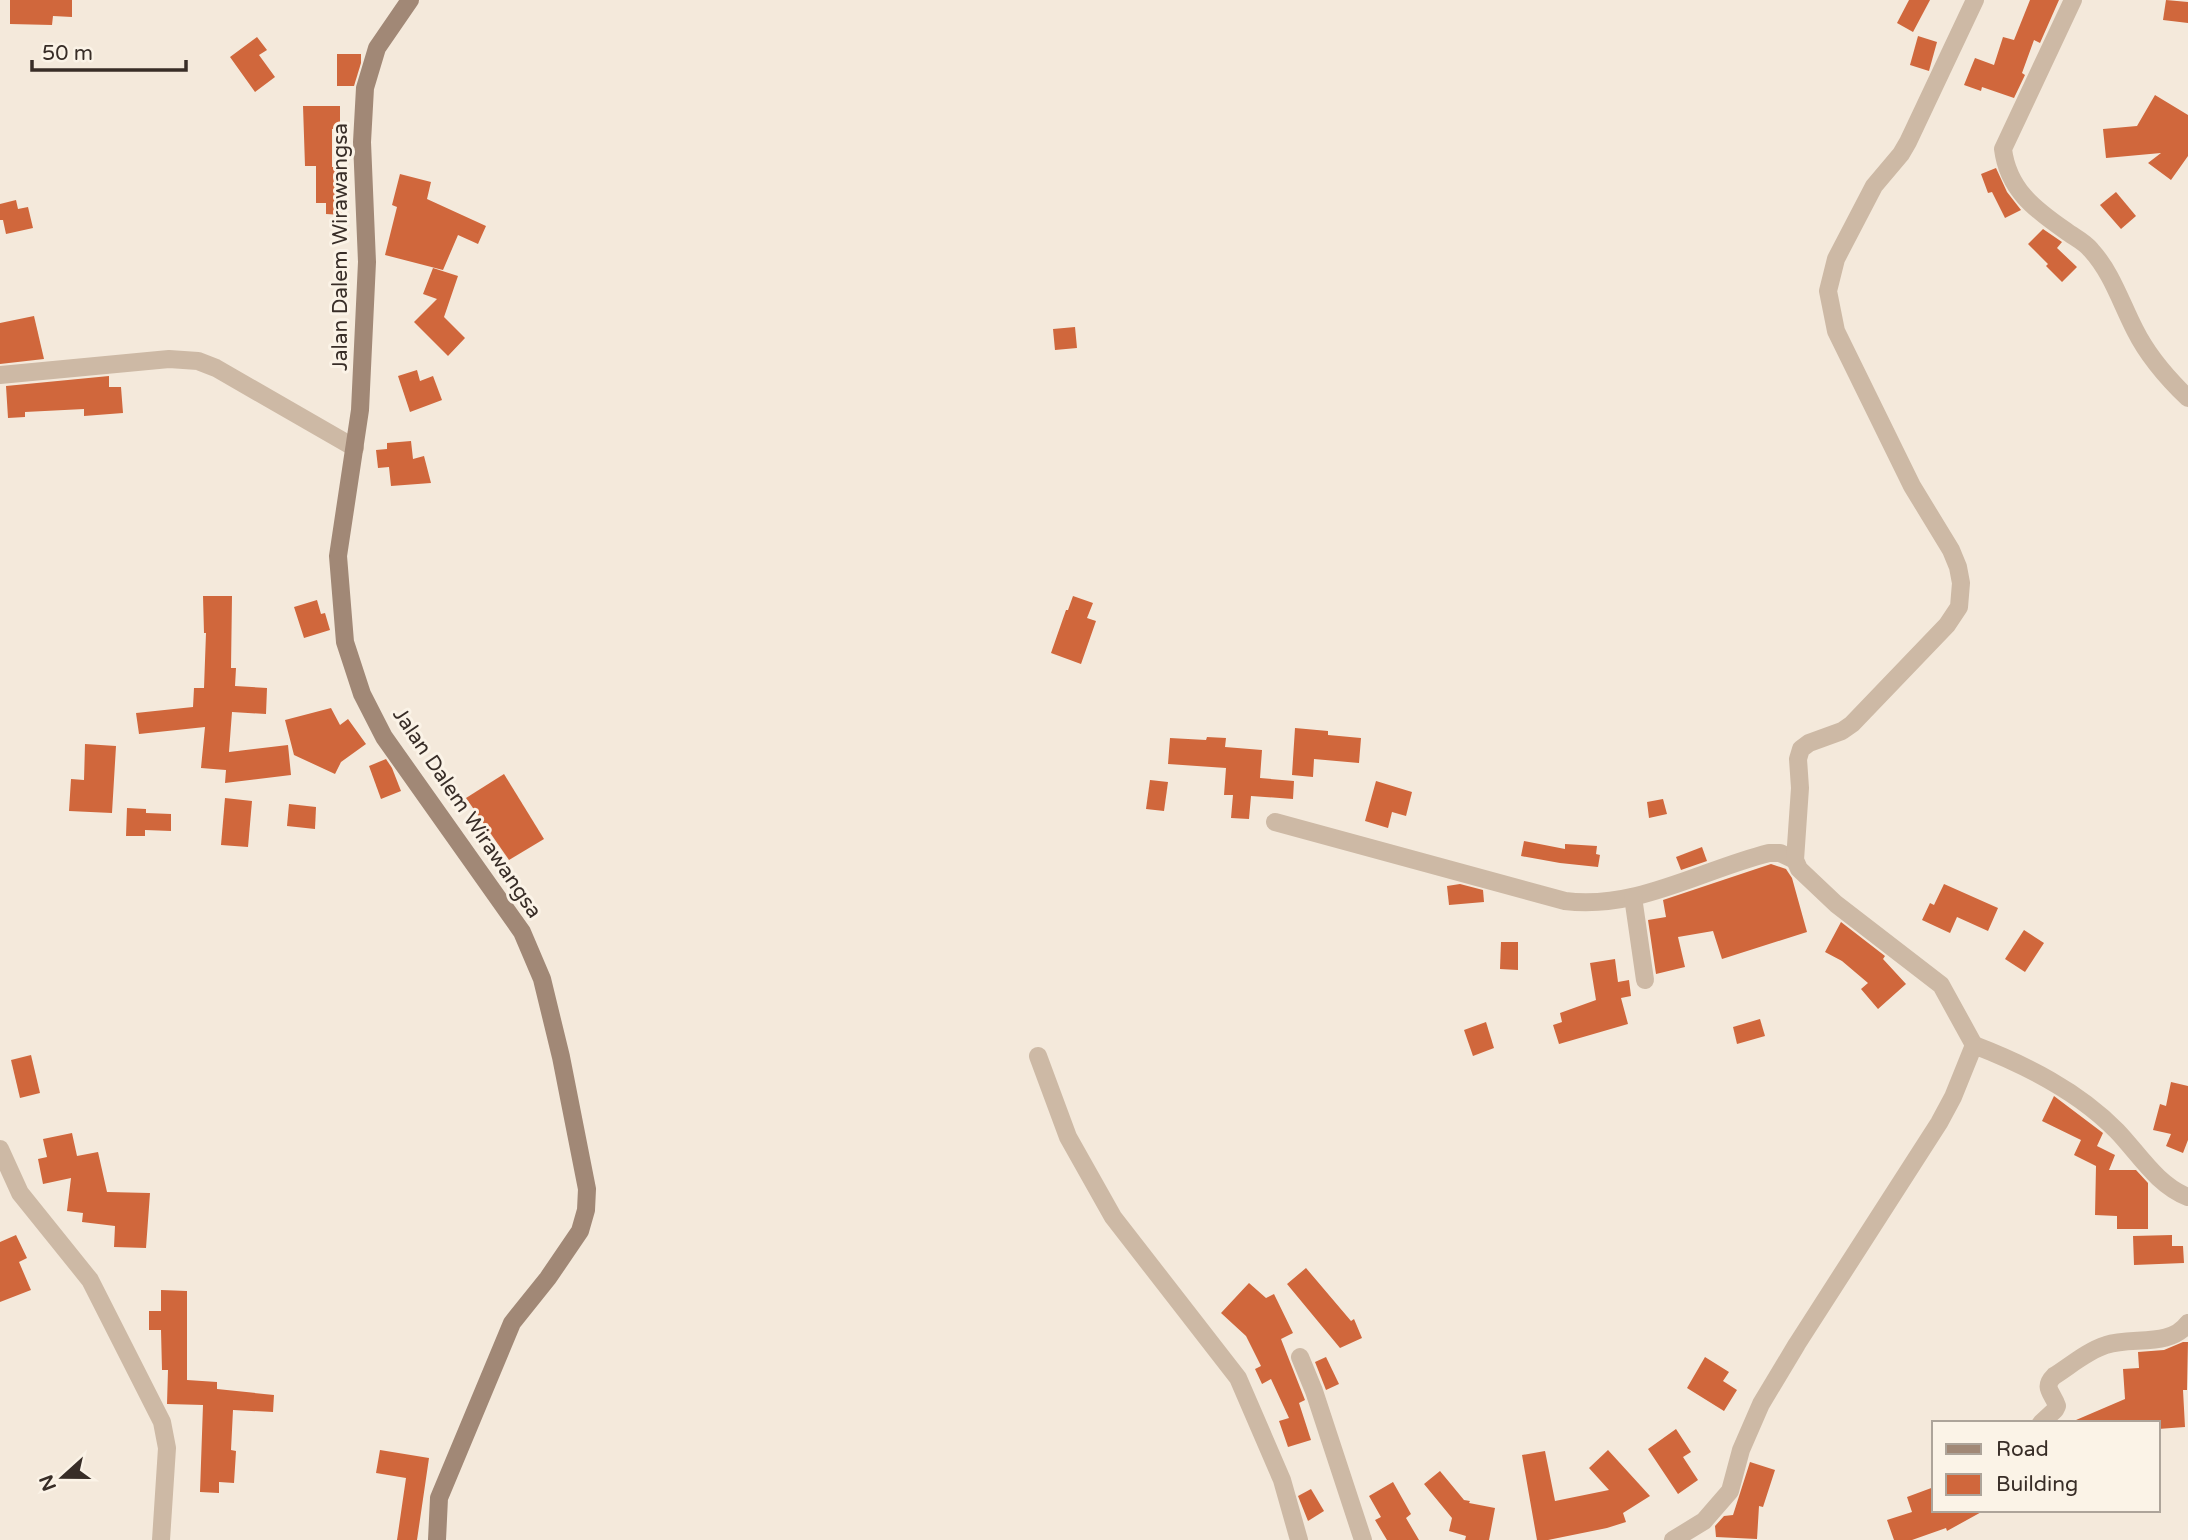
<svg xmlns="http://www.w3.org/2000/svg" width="2188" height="1540" font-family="'Varela Round',sans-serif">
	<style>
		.building { fill: #d0673c }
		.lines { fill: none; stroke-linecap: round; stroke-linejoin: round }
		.street { stroke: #cdb9a5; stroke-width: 18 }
		.secondary { stroke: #a18876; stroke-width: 18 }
		.labels { text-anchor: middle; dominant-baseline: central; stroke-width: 6; stroke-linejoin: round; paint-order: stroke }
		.street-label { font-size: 21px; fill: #382d27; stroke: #fbf3e7 }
	</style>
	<rect width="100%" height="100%" fill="#f4e9db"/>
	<g class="building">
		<polygon points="10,0 72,0 72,17 53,16 52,25 10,24"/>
		<polygon points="1909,0 1930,0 1913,32 1897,23"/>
		<polygon points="2030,0 2059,0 2040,43 2034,40 2022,73 2025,75 2014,98 1982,87 1981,91 1964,85 1975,58 1994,65 2003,37 2014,40"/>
		<polygon points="2166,0 2188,2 2188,23 2163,20"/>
		<polygon points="1918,36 1937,42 1929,71 1910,65"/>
		<polygon points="257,37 267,50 259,55 275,77 255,92 230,57"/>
		<polygon points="337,54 361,54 361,63 354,86 337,86"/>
		<polygon points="2155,95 2188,115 2188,156 2171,180 2148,163 2161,153 2106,158 2103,129 2137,126"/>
		<polygon points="303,106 340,106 340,129 332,129 332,167 345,167 345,203 342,203 342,215 326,214 326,203 316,203 316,166 305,166"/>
		<polygon points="1996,168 2007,192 2021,210 2005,218 1992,192 1988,193 1981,174"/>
		<polygon points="400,174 431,182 427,199 486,226 478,244 458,235 443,270 385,255 397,207 392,205"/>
		<polygon points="2116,192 2136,216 2121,229 2100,205"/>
		<polygon points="16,200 18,209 28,207 33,228 6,234 3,220 0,220 0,204"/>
		<polygon points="2043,229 2062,242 2057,248 2077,267 2062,282 2046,266 2048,264 2028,244"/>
		<polygon points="433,268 458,276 444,317 465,338 448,356 414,322 437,299 423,294"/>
		<polygon points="34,316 44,359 0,364 0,323"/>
		<polygon points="1075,327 1077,348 1055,350 1053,329"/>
		<polygon points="417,370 420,381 433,376 442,400 410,412 398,376"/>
		<polygon points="109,376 109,387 121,387 123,413 84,416 84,409 25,412 25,417 8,418 6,386"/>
		<polygon points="411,441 413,459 424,456 431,483 391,486 389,467 378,468 376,450 387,449 387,443"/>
		<polygon points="203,596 232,596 231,668 236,668 235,686 267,688 266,714 232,712 229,752 288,745 291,775 225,783 226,770 201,768 205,727 139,734 136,713 193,707 194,688 204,688 206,633 204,633"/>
		<polygon points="1073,596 1093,603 1087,618 1096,621 1081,664 1051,653 1066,610 1068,610"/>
		<polygon points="317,600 321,614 325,613 330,630 304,638 294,607"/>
		<polygon points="331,708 340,725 348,719 366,744 341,762 335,774 294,755 285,720"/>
		<polygon points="1295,728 1328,731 1328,735 1361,738 1359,763 1314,759 1313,777 1292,775"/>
		<polygon points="1207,737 1226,738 1225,747 1262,750 1260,778 1294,781 1293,799 1251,796 1249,819 1231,818 1233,795 1224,795 1226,768 1168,764 1170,738 1206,740"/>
		<polygon points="85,744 116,746 112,813 69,811 71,779 84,780"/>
		<polygon points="386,759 392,768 401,791 381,799 369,766"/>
		<polygon points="504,774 544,839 509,860 466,798"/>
		<polygon points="1150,780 1168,782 1164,811 1146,809"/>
		<polygon points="1376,781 1412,792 1406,816 1392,812 1388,828 1365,821"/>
		<polygon points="225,798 252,801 248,847 221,845"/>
		<polygon points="1663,799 1667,814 1649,818 1647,802"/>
		<polygon points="289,804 316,807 315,829 287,826"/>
		<polygon points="127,808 146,809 146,813 171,814 171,831 145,830 145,836 126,836"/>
		<polygon points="1524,841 1565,849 1565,844 1597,846 1596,854 1600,855 1598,867 1560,863 1521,856"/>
		<polygon points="1702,847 1707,861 1681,870 1676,857"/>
		<polygon points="1771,864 1786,869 1792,878 1807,932 1722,959 1713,931 1678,937 1685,967 1656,974 1648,920 1666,917 1663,900"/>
		<polygon points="1460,884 1483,890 1484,902 1449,905 1447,886"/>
		<polygon points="1944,884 1998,908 1988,931 1957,917 1950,933 1922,920 1930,903 1934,905"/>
		<polygon points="1841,922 1885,956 1883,959 1906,984 1878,1009 1861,989 1868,983 1842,961 1825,952"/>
		<polygon points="2024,930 2044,943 2025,972 2005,959"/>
		<polygon points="1501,942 1518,942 1518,970 1500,969"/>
		<polygon points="1615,959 1618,982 1629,980 1631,996 1621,998 1628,1024 1559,1044 1553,1025 1562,1022 1560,1013 1596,1000 1590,963"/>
		<polygon points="1760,1019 1765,1036 1737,1044 1733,1027"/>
		<polygon points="1486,1022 1494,1048 1473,1056 1464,1030"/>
		<polygon points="31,1055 40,1093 20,1098 11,1060"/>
		<polygon points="2171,1082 2188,1086 2188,1140 2183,1153 2166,1146 2171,1134 2153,1130 2160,1104 2166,1106"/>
		<polygon points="2054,1096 2103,1133 2097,1146 2115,1155 2109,1170 2136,1170 2148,1183 2148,1229 2117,1229 2117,1216 2095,1215 2096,1166 2074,1155 2081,1140 2042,1121"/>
		<polygon points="72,1133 77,1156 98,1152 107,1192 150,1193 146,1248 114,1247 115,1226 82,1222 83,1213 67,1211 71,1178 43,1184 38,1159 47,1157 43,1139"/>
		<polygon points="16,1235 27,1258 19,1262 31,1290 0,1302 0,1242"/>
		<polygon points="2172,1235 2172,1246 2183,1246 2184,1263 2134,1265 2133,1236"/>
		<polygon points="1306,1268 1351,1321 1354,1319 1362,1338 1340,1348 1287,1284"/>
		<polygon points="1249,1283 1266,1298 1274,1294 1293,1333 1281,1339 1305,1400 1299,1403 1311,1440 1288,1447 1279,1421 1289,1418 1271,1379 1262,1384 1255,1369 1261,1366 1246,1336 1221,1313"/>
		<polygon points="161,1290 187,1291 187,1380 217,1382 217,1389 274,1395 273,1412 233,1410 231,1450 236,1451 234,1483 219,1482 219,1493 200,1492 203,1405 167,1404 168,1370 162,1370 161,1330 149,1330 149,1311 161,1311"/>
		<polygon points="2183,1342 2188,1342 2187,1390 2183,1390 2185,1427 2158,1429 2158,1423 2069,1423 2125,1399 2123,1369 2139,1368 2138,1352 2164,1350"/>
		<polygon points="1326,1357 1339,1384 1326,1390 1315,1362"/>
		<polygon points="1705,1357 1729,1372 1723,1381 1737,1390 1724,1411 1687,1388"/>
		<polygon points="1676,1429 1691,1452 1683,1457 1698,1480 1678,1494 1648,1449"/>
		<polygon points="380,1450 429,1458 417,1540 397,1540 406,1478 376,1473"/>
		<polygon points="1608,1450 1650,1496 1623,1513 1626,1522 1607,1528 1548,1540 1537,1540 1522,1455 1545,1451 1555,1501 1609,1490 1589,1468"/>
		<polygon points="1750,1462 1775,1470 1763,1507 1759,1506 1757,1539 1716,1537 1715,1526 1724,1516 1733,1515"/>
		<polygon points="1440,1471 1464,1500 1470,1501 1469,1503 1495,1508 1489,1540 1465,1540 1466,1536 1449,1531 1452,1518 1424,1484"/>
		<polygon points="1393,1482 1411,1514 1406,1518 1419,1540 1387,1540 1375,1520 1381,1517 1369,1496"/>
		<polygon points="1934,1487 1934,1510 1985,1510 1947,1531 1946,1528 1912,1540 1894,1540 1887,1520 1912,1512 1907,1497"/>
		<polygon points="1311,1489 1324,1511 1308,1521 1298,1496"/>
	</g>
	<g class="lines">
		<g class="street">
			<path d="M 2073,0 L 2003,149 C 2008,189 2034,209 2066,231 C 2074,237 2085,242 2091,250 C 2112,273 2121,303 2135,330 C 2148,356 2167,378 2188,398"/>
			<polyline points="0,375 169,359 198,361 216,368 355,448"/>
			<path d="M 1275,822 L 1565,901 C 1637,910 1701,870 1769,853 L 1780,853 L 1795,860"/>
			<polyline points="1633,897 1645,980"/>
			<polyline points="1974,1045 1941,985 1836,904 1799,869 1795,860 1800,788 1798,759 1801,749 1809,743 1842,731 1852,724 1947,625 1959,607 1961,583 1958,567 1951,550 1912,486 1836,331 1828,291 1836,259 1874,186 1901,154 1908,142 1975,0"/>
			<polyline points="1038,1056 1068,1137 1113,1217 1238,1378 1282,1480 1299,1540"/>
			<polyline points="0,1149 20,1193 90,1280 162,1422 167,1448 161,1540"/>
			<polyline points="1300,1357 1314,1391 1363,1540"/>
			<path d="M 2041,1423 L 2055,1410 L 2057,1406 C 2053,1393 2042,1388 2054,1376 C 2070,1366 2087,1351 2106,1345 C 2132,1336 2170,1348 2188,1323"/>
			<path d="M 1673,1540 L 1704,1521 L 1730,1491 L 1741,1450 L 1761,1404 L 1797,1344 L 1939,1123 L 1953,1097 L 1974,1045 C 2026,1065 2078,1091 2117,1131 C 2139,1154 2157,1185 2188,1197"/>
		</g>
		<polyline class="secondary" points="410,0 377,48 365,88 362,142 367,262 360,410 338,556 345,642 362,694 384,737 522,932 542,979 561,1057 587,1189 586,1210 580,1231 548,1278 512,1323 439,1498 437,1540"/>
	</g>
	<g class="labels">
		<g class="street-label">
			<text transform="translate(340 247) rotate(-90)">Jalan Dalem Wirawangsa</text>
			<text transform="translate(467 813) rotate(56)">Jalan Dalem Wirawangsa</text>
		</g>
	</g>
	<rect x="1932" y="1421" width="228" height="91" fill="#fbf3e7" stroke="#ada49a" stroke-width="2"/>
	<rect x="1946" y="1444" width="35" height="10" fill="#a18876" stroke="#ada49a" stroke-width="2"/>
	<text x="1996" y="1456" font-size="21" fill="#382d27">Road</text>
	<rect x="1946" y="1474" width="35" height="21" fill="#d0673c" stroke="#ada49a" stroke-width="2"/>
	<text x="1996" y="1491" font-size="21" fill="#382d27">Building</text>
	<g transform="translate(63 1477) rotate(249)" stroke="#fbf3e7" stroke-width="5" paint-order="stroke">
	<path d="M0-5L12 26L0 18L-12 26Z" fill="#382d27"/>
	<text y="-10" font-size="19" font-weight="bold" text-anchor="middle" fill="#382d27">N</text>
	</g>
	<path d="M32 60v10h154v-10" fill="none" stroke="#382d27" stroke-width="3.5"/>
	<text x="42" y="60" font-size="21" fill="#382d27" stroke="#fbf3e7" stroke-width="5" paint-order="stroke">50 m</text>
</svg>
